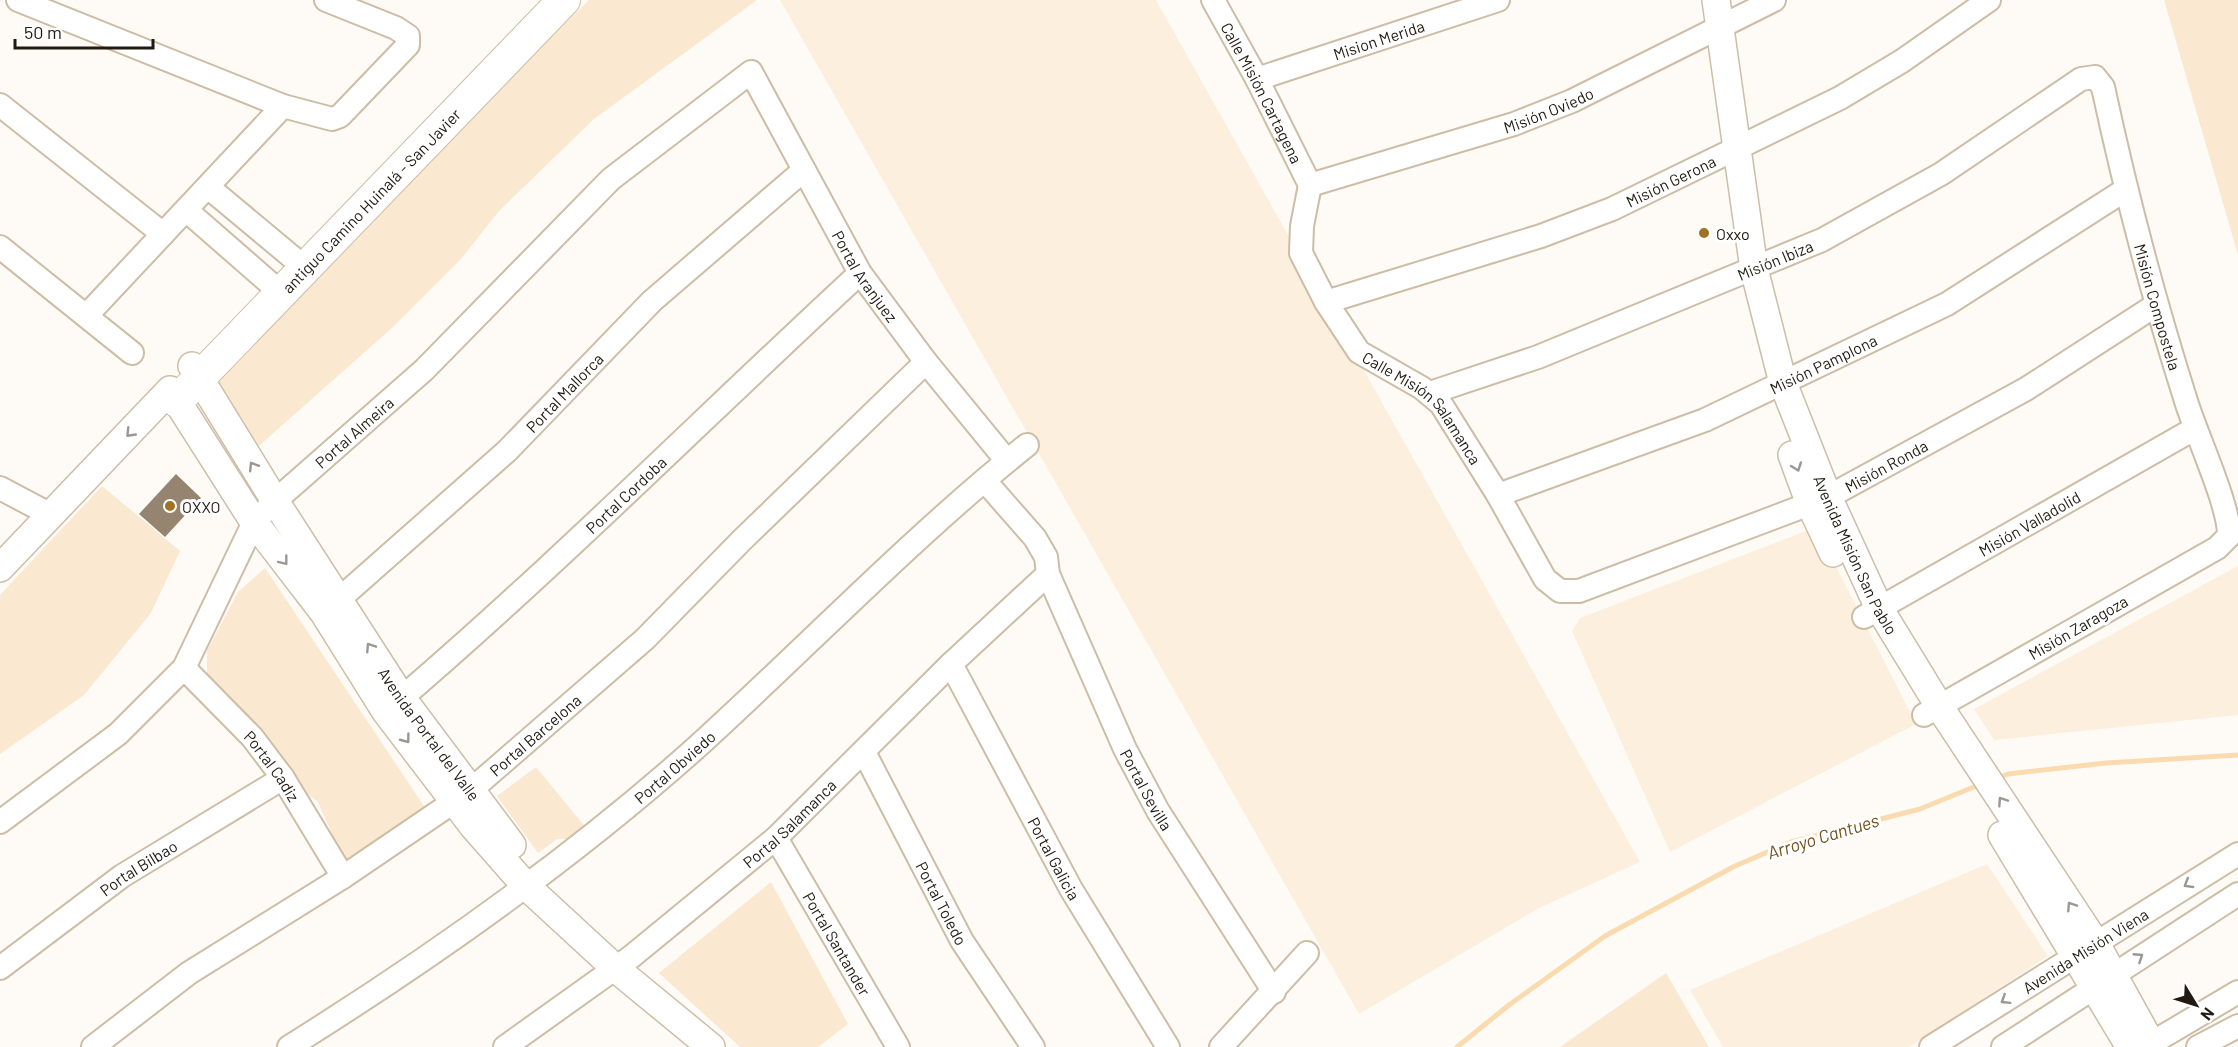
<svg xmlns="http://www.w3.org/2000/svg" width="2238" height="1047" font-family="Barlow,sans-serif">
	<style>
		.built { fill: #fcefdd }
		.green { fill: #fae8d0 }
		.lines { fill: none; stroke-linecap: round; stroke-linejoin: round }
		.stream { stroke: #fadbb0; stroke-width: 5 }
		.building { fill: #958570 }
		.minor-casing { stroke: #cdbda6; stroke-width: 26 }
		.tertiary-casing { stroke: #cdbda6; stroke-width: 30 }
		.secondary-casing { stroke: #cdbda6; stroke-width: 34 }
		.minor { stroke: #fff; stroke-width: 22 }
		.tertiary { stroke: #fff; stroke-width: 27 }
		.secondary { stroke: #fff; stroke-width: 32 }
		.oneway { stroke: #9b9894 }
		.poi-dot { fill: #a07224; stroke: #fff; stroke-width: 2 }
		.labels { text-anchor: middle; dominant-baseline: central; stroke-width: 6; stroke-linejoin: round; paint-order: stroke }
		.street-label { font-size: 16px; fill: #201a12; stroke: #fff }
		.poi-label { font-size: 16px; fill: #201a12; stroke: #fff; text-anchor: start }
		.water-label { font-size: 18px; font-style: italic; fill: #725017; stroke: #fff }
	</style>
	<rect width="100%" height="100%" fill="#fefbf6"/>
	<g class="built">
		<polygon points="780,0 1156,0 1640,862 1539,908 1359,1014"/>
		<polygon points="1816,527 1916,724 1670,852 1572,631 1580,618"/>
		<polygon points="2238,566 2238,715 1994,740 1974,709"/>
		<polygon points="1987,864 2048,956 1909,1047 1723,1047 1690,990"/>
	</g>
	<g class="green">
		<polygon points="589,0 757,0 594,119 499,211 460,260 393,327 252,452 206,373"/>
		<polygon points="2164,0 2238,0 2238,255"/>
		<polygon points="102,486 180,551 151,613 84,695 0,754 0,595"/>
		<polygon points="265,568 426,809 346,866 318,802 294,784 207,683 207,651 238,592"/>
		<polygon points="536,767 587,829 574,839 557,839 538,853 497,796"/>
		<polygon points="771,882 848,1024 818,1047 740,1047 659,973"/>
		<polygon points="1666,973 1709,1047 1560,1047"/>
	</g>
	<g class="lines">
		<g class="stream">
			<polyline points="1996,779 2008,774 2106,763 2238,755"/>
			<polyline points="1457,1047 1509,1005 1605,936 1735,866 1791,842 1920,809 1981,784"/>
		</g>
	</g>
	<polygon class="building" points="176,474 201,498 165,537 139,514"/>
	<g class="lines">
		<g class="minor-casing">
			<g id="minor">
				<polyline points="18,0 283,106 332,119 340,116 408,45 408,36 396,28 326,0"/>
				<path id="s1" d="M 1213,0 L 1257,79 L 1310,185"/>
				<path id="s2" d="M 1257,79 L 1498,0"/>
				<polyline points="0,105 163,234"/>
				<path id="s3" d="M 1310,185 L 1302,226 L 1301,253 L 1326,302 L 1359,352 L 1422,388 L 1441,404 L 1498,495 L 1545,579 L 1560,591 L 1579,591 L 1828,497 L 2026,389 L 2156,305"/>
				<path id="s4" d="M 1310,185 L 1514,124 L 1572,101 L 1774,0"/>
				<polyline points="208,187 304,267"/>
				<polyline points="186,210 280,292"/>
				<polyline points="0,247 132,353"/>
				<path id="s5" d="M 1326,302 L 1541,236 L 1612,209 L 1840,98 L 1902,61 L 1989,0"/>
				<polyline points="87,315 283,106"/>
				<path id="s6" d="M 1430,393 L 1538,357 L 1822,240 L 1941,174 L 2081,79 L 2095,77 L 2103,87 C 2126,194 2153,297 2186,401 C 2196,434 2230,507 2229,536 L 2217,548 L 1924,715"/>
				<path id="s7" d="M 985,481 L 1035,538 L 1046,557 L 1048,574 L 1125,749 L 1158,811 L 1274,992"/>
				<polyline points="0,488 51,515"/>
				<path id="s8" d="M 1498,495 L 1705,420 L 1947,304 L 2125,190"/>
				<path id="s9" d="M 327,610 L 507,451 L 652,301 L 804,170"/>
				<path id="s10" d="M 1864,617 L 2194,429"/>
				<path id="s11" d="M 951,664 L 1071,889 L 1168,1047"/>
				<path id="s12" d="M 184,668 L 252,737 L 283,778 L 343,877"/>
				<path id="s13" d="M 390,708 C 552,570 703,418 860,273"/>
				<path id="s14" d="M 864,752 L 962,941 L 1033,1047"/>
				<path id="s15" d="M 0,822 L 118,734 L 184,668 L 254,522 L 275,501 L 424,370 L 611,179 L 751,72 L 860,273 L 926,362 L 1007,461"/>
				<path id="s16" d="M 776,838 L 898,1047"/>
				<path id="s17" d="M 0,968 L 122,876 L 283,778"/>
				<path id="s18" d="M 93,1047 L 189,973 L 343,877 L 471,790 L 645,639 L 742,540 L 926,362"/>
				<path id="s19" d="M 289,1047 C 433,957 572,859 698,746 C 808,646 911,538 1027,445"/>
				<path id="s20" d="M 505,1047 L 631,957 L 776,838 L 951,664 L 1048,574"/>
				<polyline points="1221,1047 1307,953"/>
				<path id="s21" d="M 1931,1047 L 2238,854"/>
				<polyline points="2003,1047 2238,894"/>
				<polyline points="2145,1047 2238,992"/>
				<polyline points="2198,1047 2238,1026"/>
			</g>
		</g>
		<g class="tertiary-casing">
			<g id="tertiary">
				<path id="s22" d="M 1716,0 L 1754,269 L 1783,383 L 1828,497 L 1879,608 L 1939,706 L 2095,942 L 2153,1047"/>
				<path id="s23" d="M 192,366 L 275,501 L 402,698 L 512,845"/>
				<polyline points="1792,455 1810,504 1833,553"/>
				<polyline points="0,568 170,390 254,522 324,613 386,712 473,826 525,885 615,968 711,1047"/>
				<polyline points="2002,835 2130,1047"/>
			</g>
		</g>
		<g class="secondary-casing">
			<g id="secondary">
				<path id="s24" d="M 177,401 L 564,0"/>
			</g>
		</g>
		<use href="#minor" class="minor"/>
		<use href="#tertiary" class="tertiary"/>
		<use href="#secondary" class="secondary"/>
	</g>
	<defs><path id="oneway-chevron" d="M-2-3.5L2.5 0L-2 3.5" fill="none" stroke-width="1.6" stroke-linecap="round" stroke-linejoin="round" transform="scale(1.5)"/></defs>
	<g class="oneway">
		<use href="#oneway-chevron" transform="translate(130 433) rotate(134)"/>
		<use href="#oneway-chevron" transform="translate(253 466) rotate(-122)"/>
		<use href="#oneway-chevron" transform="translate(1797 467) rotate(70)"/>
		<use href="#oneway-chevron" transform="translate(284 561) rotate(52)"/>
		<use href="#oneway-chevron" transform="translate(370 647) rotate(-123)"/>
		<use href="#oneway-chevron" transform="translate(406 739) rotate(53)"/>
		<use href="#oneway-chevron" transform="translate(2002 801) rotate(-124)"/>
		<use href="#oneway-chevron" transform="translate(2188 884) rotate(149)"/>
		<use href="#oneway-chevron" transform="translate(2071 906) rotate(-123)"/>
		<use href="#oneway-chevron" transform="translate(2139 957) rotate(-33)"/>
		<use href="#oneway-chevron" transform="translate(2005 1000) rotate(148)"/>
	</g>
	<g class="poi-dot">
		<circle cx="1704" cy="233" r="6"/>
		<circle cx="170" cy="506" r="6"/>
	</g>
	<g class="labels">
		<g class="street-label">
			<text stroke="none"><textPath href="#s2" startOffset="128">Mision Merida</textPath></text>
			<text stroke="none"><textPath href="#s1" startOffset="105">Calle Misión Cartagena</textPath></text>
			<text stroke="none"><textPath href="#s4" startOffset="250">Misión Oviedo</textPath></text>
			<text stroke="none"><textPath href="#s5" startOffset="366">Misión Gerona</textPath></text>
			<text stroke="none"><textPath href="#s24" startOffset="279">antiguo Camino Huinalá - San Javier</textPath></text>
			<text stroke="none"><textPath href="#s6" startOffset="370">Misión Ibiza</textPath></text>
			<text stroke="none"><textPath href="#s15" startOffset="1308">Portal Aranjuez</textPath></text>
			<text stroke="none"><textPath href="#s6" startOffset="980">Misión Compostela</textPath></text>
			<text stroke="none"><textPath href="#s8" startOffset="351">Misión Pamplona</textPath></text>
			<text stroke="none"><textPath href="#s9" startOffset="322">Portal Mallorca</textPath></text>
			<text stroke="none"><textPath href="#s3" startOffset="270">Calle Misión Salamanca</textPath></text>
			<text stroke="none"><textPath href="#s15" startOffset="537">Portal Almeira</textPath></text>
			<text stroke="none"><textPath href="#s3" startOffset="855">Misión Ronda</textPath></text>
			<text stroke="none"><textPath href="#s13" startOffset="318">Portal Cordoba</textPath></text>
			<text stroke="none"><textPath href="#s10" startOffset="190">Misión Valladolid</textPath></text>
			<text stroke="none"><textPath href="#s22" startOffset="576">Avenida Misión San Pablo</textPath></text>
			<text transform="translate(2078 627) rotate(-30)">Misión Zaragoza</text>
			<text stroke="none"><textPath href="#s23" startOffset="438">Avenida Portal del Valle</textPath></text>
			<text stroke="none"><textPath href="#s18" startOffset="542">Portal Barcelona</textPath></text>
			<text stroke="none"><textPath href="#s12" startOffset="132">Portal Cadiz</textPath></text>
			<text stroke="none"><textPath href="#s19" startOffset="477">Portal Obviedo</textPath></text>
			<text stroke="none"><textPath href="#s7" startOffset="352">Portal Sevilla</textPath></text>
			<text stroke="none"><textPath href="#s20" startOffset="362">Portal Salamanca</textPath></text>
			<text stroke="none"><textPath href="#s11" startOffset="220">Portal Galicia</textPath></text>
			<text stroke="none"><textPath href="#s17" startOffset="171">Portal Bilbao</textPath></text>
			<text stroke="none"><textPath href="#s14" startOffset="170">Portal Toledo</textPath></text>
			<text stroke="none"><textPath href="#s16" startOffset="122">Portal Santander</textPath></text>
			<text stroke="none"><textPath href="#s21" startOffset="182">Avenida Misión Viena</textPath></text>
		</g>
		<g class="poi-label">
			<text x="1716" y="233">Oxxo</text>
			<text x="182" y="506">OXXO</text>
		</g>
		<g class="water-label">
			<text transform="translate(1823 836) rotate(-17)">Arroyo Cantues</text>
		</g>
	</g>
	<g transform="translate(2196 1005) rotate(128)" stroke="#ffffff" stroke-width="4.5" paint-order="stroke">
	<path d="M0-4.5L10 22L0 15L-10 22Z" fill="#201a12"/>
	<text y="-9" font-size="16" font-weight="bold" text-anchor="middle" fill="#201a12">N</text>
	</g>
	<path d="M15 39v9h138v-9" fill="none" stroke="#201a12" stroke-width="3"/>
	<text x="24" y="39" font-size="18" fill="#201a12" stroke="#ffffff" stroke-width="4.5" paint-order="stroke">50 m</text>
</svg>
